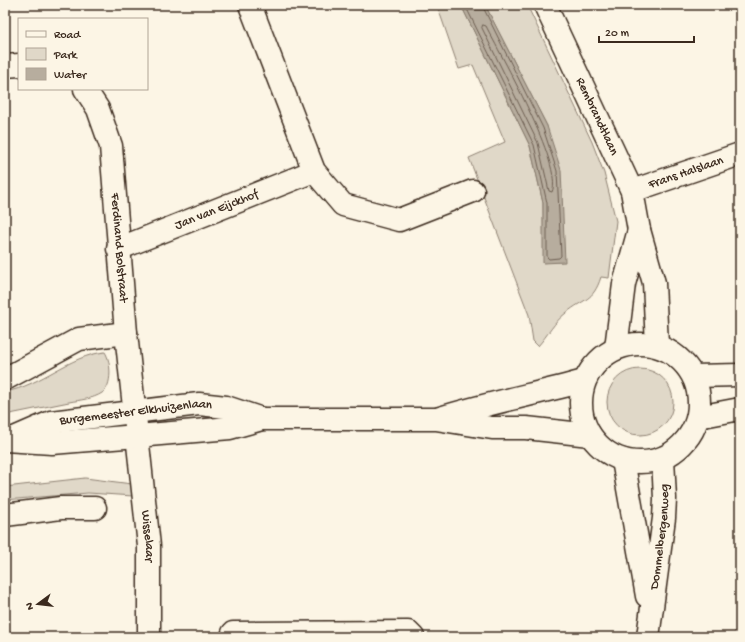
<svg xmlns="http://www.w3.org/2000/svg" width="745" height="642" font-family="'Gochi Hand',sans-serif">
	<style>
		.green { fill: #e0d8c8; stroke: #8e8173 }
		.water { fill: #b7ad9e; stroke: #85796b }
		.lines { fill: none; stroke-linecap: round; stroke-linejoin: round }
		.shore { stroke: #6d5e51; stroke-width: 1 }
		.street-casing { stroke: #3b2a1e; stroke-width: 25 }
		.secondary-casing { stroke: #3b2a1e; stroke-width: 25 }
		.street { stroke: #fcf5e5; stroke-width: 22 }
		.secondary { stroke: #fcf5e5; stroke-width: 22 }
		.labels { text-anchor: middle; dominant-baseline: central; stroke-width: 3.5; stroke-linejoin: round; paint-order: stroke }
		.street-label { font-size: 13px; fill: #3b2a1e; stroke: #fcf5e5 }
	</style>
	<rect width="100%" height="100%" fill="#fcf5e5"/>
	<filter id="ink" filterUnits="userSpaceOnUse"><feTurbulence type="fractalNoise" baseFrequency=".025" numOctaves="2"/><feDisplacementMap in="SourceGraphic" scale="8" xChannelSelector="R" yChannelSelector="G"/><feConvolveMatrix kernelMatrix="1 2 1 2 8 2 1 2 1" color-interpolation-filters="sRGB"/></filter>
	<g filter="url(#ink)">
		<g class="green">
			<path d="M 437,5 L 461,5 L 530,146 L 543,203 L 544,263 L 547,126 L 485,5 L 527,5 L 592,142 L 604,173 L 616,221 L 609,278 L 601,277 C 593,302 584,298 566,313 C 555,321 547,336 538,346 L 533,341 L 529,315 L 469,158 L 505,142 L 473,65 L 459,69 Z"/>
			<path d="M 105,352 C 111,361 113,386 102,393 C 93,399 80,400 69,402 C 48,406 26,411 5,415 L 5,392 C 42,385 68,356 105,352 Z"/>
			<circle cx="640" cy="402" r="33"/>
			<polygon points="85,478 132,484 133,496 88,493 5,500 5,487"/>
		</g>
		<polygon class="water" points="461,5 485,5 547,126 561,170 565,262 543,263 543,203 530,146"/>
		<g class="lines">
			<g class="shore">
				<polyline points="465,5 534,145 547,203 547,257 549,259 559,258 561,256 557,171 543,128 482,5"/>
				<path d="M 483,25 L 486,26 C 500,54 564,166 552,192 L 549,191 L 538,143 L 482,28 Z"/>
			</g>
			<g class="street-casing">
				<g id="street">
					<polyline points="250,5 314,171 343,205 399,220 473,191"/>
					<path id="s1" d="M 545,5 L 632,191 L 639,230 L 654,283 L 657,345"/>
					<polyline points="5,66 19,65"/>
					<path id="s2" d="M 85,89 L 98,109 L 111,146 L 126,333 L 149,546 L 149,637"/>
					<path id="s3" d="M 632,191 L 740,154"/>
					<path id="s4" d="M 118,249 L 314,171"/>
					<polyline points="616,348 624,284 639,230"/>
					<polyline points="5,379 79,339 126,333"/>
					<polyline points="5,515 61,508 95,508"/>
					<polyline points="233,633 408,632 413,637"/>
				</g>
			</g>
			<g class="secondary-casing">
				<g id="secondary">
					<circle cx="640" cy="403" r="59"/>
					<polyline points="694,376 740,375"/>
					<polyline points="698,417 740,409"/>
					<path d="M 440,418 C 488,403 536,394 584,381"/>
					<path id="s5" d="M 12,439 L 51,422 L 199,404 L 226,407 L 262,419"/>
					<polyline points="5,440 52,443 137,436 230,428 262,419 436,419 492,428 526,428 590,435"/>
					<polyline points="623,460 647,596"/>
					<path id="s6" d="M 648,637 L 664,518 L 665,499 L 663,458"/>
				</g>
			</g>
			<use href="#street" class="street"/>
			<use href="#secondary" class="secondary"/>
		</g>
	</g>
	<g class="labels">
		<g class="street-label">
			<text stroke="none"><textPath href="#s1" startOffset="123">Rembrandtlaan</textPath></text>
			<text stroke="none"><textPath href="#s3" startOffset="57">Frans Halslaan</textPath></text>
			<text stroke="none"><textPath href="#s4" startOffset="106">Jan van Eijckhof</textPath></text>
			<text stroke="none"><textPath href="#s2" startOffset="165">Ferdinand Bolstraat</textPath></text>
			<text stroke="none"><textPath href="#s5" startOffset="128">Burgemeester Elkhuizenlaan</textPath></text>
			<text stroke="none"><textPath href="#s2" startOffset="455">Wisselaar</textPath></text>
			<text stroke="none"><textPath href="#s6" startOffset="101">Dommelbergenweg</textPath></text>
		</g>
	</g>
	<rect width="745" height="642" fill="none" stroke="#fcf5e5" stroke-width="20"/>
	<rect x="10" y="10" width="725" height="622" fill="none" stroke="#3b2a1e" stroke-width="1.5" filter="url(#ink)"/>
	<rect x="18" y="18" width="130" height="72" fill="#fcf5e5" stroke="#afa495"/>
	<rect x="26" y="31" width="20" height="6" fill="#fcf5e5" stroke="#afa495"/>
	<text x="54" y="38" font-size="12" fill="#3b2a1e">Road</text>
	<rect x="26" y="48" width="20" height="12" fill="#e0d8c8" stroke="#afa495"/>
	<text x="54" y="58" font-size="12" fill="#3b2a1e">Park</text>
	<rect x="26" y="68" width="20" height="12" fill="#b7ad9e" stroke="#afa495"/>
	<text x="54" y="78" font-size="12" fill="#3b2a1e">Water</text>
	<g transform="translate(38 604) rotate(255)" stroke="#fcf5e5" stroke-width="3" paint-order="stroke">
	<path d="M0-3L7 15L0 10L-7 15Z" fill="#3b2a1e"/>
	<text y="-6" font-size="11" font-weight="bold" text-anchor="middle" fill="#3b2a1e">N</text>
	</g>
	<path d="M599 36v6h95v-6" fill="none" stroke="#3b2a1e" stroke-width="2"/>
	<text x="605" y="36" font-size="12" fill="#3b2a1e" stroke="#fcf5e5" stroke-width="3" paint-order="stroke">20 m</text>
</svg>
